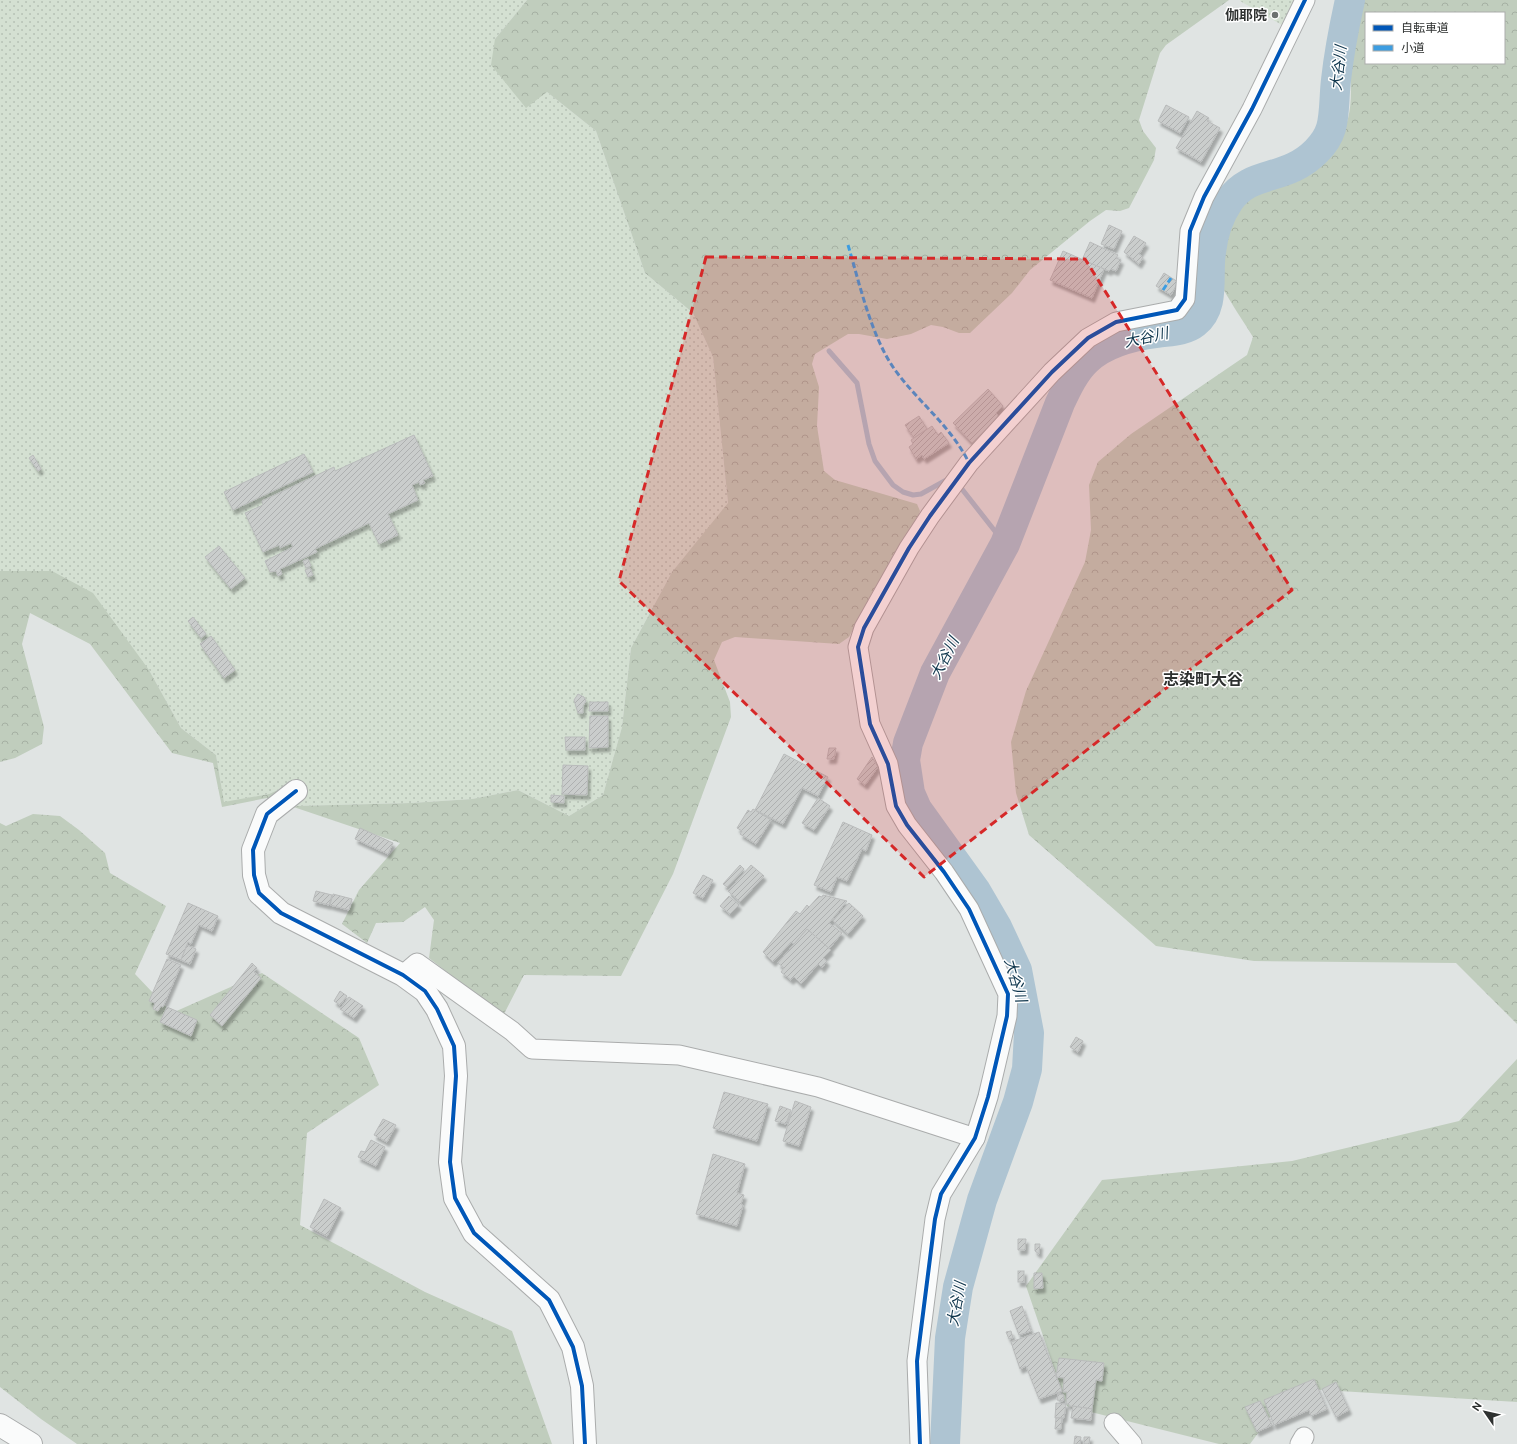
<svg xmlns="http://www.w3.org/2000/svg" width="1517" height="1444" font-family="Ubuntu,'Noto Sans JP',sans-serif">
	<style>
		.grass { fill: url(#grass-dots) }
		.forest { fill: url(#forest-crowns); fill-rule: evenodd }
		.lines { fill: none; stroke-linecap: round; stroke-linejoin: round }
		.stream { stroke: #aec4d2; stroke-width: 5 }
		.river { stroke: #aec4d2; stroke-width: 30 }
		.building { fill: url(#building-hatch); stroke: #b9bbbb; filter: url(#shadow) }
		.minor-casing { stroke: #aaacac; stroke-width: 21 }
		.tertiary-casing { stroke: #aaacac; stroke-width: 24 }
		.primary-casing { stroke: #aaacac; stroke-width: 24 }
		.minor { stroke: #fafbfb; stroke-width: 19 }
		.tertiary { stroke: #fafbfb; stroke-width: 22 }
		.primary { stroke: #fafbfb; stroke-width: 22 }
		.quiet { stroke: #3d9de1; stroke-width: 3; stroke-dasharray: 6 3; stroke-linecap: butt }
		.cycleway-casing { stroke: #fff; stroke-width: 6 }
		.cycleway { stroke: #0057b8; stroke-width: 4 }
		.marked { fill: #d62828; fill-opacity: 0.2; stroke: #d62828; stroke-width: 3; stroke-dasharray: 8 5; stroke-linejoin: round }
		.poi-dot { fill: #6c706f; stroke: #fff; stroke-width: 1.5 }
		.labels { text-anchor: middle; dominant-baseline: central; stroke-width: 3; stroke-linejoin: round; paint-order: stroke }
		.poi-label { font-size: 14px; font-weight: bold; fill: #2e3130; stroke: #fff; text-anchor: end }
		.water-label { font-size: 15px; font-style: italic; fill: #0f364d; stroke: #fff }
		.quarter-label { font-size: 16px; font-weight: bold; fill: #2e3130; stroke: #fff }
	</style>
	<defs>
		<pattern id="grass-dots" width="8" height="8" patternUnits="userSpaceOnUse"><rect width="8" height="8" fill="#d4e0d2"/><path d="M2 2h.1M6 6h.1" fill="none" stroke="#b6c1b5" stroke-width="1.8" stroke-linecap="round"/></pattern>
		<pattern id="forest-crowns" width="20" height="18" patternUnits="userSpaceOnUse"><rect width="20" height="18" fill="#c0cdbd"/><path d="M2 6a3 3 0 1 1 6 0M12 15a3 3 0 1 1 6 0" fill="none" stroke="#a5b0a3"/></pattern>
		<pattern id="building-hatch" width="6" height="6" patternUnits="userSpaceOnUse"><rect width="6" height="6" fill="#cacdcc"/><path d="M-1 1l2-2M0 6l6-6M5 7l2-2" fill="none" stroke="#aeb0b0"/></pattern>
		<filter id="shadow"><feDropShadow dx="2.5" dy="4.5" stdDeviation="1" flood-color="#0004"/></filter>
	</defs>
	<rect width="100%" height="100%" fill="#e0e4e3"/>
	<g class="grass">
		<polygon points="0,0 527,0 495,39 547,92 596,131 645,273 693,313 713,357 728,504 672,572 631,648 622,727 603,795 569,816 518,790 472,799 411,803 294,806 289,784 269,794 224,803 216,755 181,728 149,670 52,571 0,571"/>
		<polygon points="1241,0 1296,0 1282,25 1240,1"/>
	</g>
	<g class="forest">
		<polygon points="527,0 1229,0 1166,45 1160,53 1139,120 1143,131 1156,148 1154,160 1129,208 1120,211 1106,210 1090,221 1030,270 1012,293 970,333 959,333 943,327 931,325 911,334 887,339 859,334 848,334 815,354 812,364 819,387 817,426 824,471 835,480 917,504 920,511 918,518 872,593 849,637 839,644 735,637 722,642 714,660 730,702 731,717 673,874 621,976 524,975 503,1016 429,958 434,920 425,907 403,922 376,923 367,943 342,924 359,890 400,843 267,798 222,807 213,763 172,753 90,644 30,613 22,644 44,727 42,744 15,758 0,762 0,571 52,571 93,593 149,670 181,728 216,755 224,802 269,794 290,784 294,806 411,803 472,799 518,790 569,816 603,795 622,727 631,648 672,572 728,503 713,357 693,313 645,273 596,131 547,92 526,108 491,65 495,39"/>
		<path d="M 1359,0 L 1517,0 L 1517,1024 L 1456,963 L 1254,961 L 1156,946 L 1029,835 L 1016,793 L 1011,742 L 1026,691 L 1085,562 L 1091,530 L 1089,485 L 1098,462 L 1131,434 L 1247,355 L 1253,337 C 1246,325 1221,289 1219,279 C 1216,259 1221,219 1236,204 C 1242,198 1253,191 1261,187 C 1273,182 1287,181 1299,177 C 1312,173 1331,156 1337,144 C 1356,113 1350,90 1350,56 C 1349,36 1354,19 1359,0 ZM 1366,13 L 1504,13 L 1504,63 L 1366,63 Z"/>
		<polygon points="33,814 60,816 79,830 105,853 110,873 166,906 135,974 172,1013 262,973 359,1038 379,1085 307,1133 300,1225 425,1292 512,1331 552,1444 77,1444 41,1419 0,1387 0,823 6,826"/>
		<polygon points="1517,1059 1517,1402 1291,1388 1250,1444 1219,1444 1067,1406 1026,1286 1102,1180 1292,1161 1459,1121"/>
	</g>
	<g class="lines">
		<g class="stream">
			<polyline points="829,351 857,383 869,444 875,461 893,485 903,492 913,495 921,494 950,478"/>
			<polyline points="958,484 1005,544"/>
		</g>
		<path class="river" d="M 945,1444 L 950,1338 L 958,1287 L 982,1200 L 1018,1102 L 1027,1069 L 1029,1033 L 1017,970 L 997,927 L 976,891 L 917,809 L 910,793 L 905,760 L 908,743 L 935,673 L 1005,544 L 1060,403 C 1067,388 1075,371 1087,360 C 1105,343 1134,336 1157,333 C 1170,331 1185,331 1195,323 C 1216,307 1207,275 1211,252 C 1213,234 1218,217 1229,201 C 1247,176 1269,179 1294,167 C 1309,160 1326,145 1331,128 C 1335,114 1334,96 1336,80 C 1339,53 1344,27 1350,0"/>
	</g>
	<g class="building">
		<polygon points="1166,105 1189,117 1180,133 1158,121"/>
		<polygon points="1197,111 1209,118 1207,121 1220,128 1201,162 1176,148"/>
		<polygon points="1109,225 1122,231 1114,249 1101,244"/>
		<polygon points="1134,236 1146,243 1139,254 1143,257 1139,264 1124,252"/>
		<polygon points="1090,242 1118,255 1116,258 1121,260 1116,271 1111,269 1109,271 1082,260"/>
		<polygon points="1063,251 1104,269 1092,298 1050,280"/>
		<polygon points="1164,273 1178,282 1171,295 1156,286"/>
		<polygon points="988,389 1003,406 996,413 999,417 972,443 953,423"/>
		<polygon points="919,416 927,429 914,438 905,425"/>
		<polygon points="932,426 938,435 941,432 949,443 924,459 922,455 916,459 909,447 913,444 911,440"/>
		<polygon points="414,435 433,476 423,480 425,483 420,485 419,482 412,485 418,500 388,514 398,535 379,544 369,523 315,549 317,552 280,569 282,574 278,576 276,571 270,572 265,561 293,547 291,543 280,548 279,545 263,552 245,513 263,505 262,501 334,467 335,471"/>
		<polygon points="304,454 313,472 233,510 224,492"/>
		<polygon points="33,455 41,469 38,471 29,458"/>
		<polygon points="219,546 245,578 231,589 205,557"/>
		<polygon points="308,559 311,566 306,568 303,561"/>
		<polygon points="310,568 313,575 308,577 305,570"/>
		<polygon points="193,617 206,634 201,638 188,621"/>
		<polygon points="211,636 235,670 224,678 200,644"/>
		<polygon points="578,694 584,697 586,701 583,706 583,713 578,713 574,700"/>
		<polygon points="590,702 608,702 608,711 589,711"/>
		<polygon points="590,716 608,716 608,747 589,748"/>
		<polygon points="565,737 585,737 585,750 566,750"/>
		<polygon points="829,748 836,748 834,759 827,759"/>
		<polygon points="784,754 828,777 818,796 802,788 783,824 755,810"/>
		<polygon points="872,757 878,767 865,785 857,779"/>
		<polygon points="563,765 588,766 587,795 562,794"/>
		<polygon points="551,795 564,796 564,803 551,802"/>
		<polygon points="818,798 830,806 814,830 802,823"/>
		<polygon points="753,809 771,820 756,844 740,834 742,831 737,828 748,810 751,812"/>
		<polygon points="843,822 872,835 866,851 862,849 847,881 837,877 831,892 814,885"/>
		<polygon points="360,828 393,843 388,854 355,839"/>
		<polygon points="740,865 744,869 727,887 723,884"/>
		<polygon points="751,865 764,876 740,902 728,891"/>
		<polygon points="703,875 713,880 703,898 693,893"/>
		<polygon points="316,891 332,895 329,905 313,901"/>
		<polygon points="333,894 352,899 349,910 330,905"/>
		<polygon points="823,895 847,901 829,923 842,933 829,949 807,929 794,944 791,942 773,962 763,952 796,911 800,914 807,905 809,907 819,896 822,897"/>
		<polygon points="729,896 739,905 730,914 720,906"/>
		<polygon points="188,903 218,916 212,931 199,925 191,944 188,942 181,960 166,954"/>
		<polygon points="849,903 863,916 848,934 833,921"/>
		<polygon points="807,929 831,950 823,958 827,961 822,968 818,964 801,984 794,977 791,980 781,972 784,968 778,963"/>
		<polygon points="187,945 196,949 190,964 181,960"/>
		<polygon points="167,959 181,965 163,1007 161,1006 158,1011 153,1009 155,1003 149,1001"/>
		<polygon points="252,963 257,968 254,972 261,978 222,1026 210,1015"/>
		<polygon points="340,991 347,996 340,1005 334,1001"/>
		<polygon points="349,997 363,1006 354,1018 340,1009"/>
		<polygon points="167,1007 197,1020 191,1036 160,1022"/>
		<polygon points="1076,1037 1083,1041 1078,1052 1070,1047"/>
		<polygon points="724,1092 768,1104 757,1141 713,1128"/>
		<polygon points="795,1101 811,1107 799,1146 783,1141"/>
		<polygon points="780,1106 791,1110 786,1124 775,1121"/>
		<polygon points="383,1119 396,1125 387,1142 374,1135"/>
		<polygon points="371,1140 385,1147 376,1166 358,1157 361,1151 365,1152"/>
		<polygon points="713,1154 745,1164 737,1193 744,1195 741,1204 743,1205 737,1226 696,1214"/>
		<polygon points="324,1199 341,1208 327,1236 310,1227"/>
		<polygon points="1018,1239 1026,1239 1025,1250 1018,1250"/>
		<polygon points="1035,1244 1040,1244 1039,1254 1035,1251"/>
		<rect x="1018" y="1271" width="6" height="11"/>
		<polygon points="1034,1273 1042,1273 1043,1288 1034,1289"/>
		<polygon points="1022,1306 1031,1331 1019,1335 1010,1311"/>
		<polygon points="1011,1331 1013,1338 1009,1339 1006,1332"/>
		<polygon points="1039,1332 1062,1391 1039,1399 1026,1366 1020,1369 1011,1342"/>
		<polygon points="1059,1358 1104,1363 1102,1381 1096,1380 1092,1409 1069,1406 1069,1404 1066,1404 1067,1392 1063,1392 1064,1378 1056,1377"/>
		<polygon points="1314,1379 1327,1409 1311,1416 1309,1410 1274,1425 1264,1400"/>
		<polygon points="1336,1382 1349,1410 1336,1417 1322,1389"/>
		<polygon points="1058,1394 1064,1395 1063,1401 1057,1400"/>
		<polygon points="1260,1401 1272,1425 1257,1432 1245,1407"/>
		<polygon points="1056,1403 1066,1404 1064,1418 1055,1418"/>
		<polygon points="1073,1406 1092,1409 1091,1420 1071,1418"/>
		<polygon points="1056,1418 1062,1418 1061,1429 1055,1429"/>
		<polygon points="1075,1436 1081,1437 1080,1444 1074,1444"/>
		<polygon points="1084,1437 1090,1437 1089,1444 1084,1444"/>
	</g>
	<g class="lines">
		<g class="minor-casing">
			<g id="minor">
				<polyline points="403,975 417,963 512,1031 532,1049 679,1055 818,1087 975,1138"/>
				<polyline points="1114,1423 1132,1444"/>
				<polyline points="920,1444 917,1361 935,1219 941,1194 975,1138 988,1097 1007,1016 1008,994 969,909 944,872 907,825 896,806 888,764 870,724 858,647 864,628 909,548 930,516 969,463 1052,372 1088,338 1116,322 1177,310 1185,299 1190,231 1204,197 1252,109 1305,0"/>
				<polyline points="1300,1444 1304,1437"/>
			</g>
		</g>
		<g class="tertiary-casing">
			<polyline id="tertiary" points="296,791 267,814 253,850 254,875 259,893 281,913 403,975 425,991 437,1009 454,1046 456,1076 450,1162 455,1198 474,1233 549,1300 573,1347 582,1386 585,1444"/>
		</g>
		<g class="primary-casing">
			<polyline id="primary" points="0,1425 31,1444"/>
		</g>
		<use href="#minor" class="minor"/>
		<use href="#tertiary" class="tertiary"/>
		<use href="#primary" class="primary"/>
		<g class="quiet">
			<path d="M 848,245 C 860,285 871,336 895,370 C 919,403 951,426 969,463"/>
			<polyline points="1163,290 1171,278"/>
		</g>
		<g class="cycleway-casing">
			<g id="cycleway">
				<polyline points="296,791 267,814 253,850 254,875 259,893 281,913 403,975 425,991 437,1009 454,1046 456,1076 450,1162 455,1198 474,1233 549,1300 573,1347 582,1386 585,1444"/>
				<polyline points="920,1444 917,1361 935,1219 941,1194 975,1138 988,1097 1007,1016 1008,994 969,909 944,872 907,825 896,806 888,764 870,724 858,647 864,628 909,548 930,516 969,463 1052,372 1088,338 1116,322 1177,310 1185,299 1190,231 1204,197 1252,109 1305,0"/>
			</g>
		</g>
		<use href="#cycleway" class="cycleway"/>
	</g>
	<path class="marked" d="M 706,257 L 1085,259 L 1292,590 L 924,877 L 619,581 Z"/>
	<circle class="poi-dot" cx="1275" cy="15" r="4"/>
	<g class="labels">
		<g class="poi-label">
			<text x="1267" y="15">伽耶院</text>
		</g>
		<g class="water-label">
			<text transform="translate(1338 68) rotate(-83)">大谷川</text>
			<text transform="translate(1146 337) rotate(-12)">大谷川</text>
			<text transform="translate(944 658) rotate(-63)">大谷川</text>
			<text transform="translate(1016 980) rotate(74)">大谷川</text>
			<text transform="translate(956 1304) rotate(-80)">大谷川</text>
		</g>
		<g class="quarter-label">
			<text x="1203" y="679">志染町大谷</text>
		</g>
	</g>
	<rect x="1365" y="12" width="140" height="52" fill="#ffffff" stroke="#abadac"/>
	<rect x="1373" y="25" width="20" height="6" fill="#0057b8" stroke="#abadac"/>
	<text x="1401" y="32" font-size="12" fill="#2e3130">自転車道</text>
	<rect x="1373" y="45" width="20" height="6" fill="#3d9de1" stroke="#abadac"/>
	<text x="1401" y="52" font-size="12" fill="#2e3130">小道</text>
	<g transform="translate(1485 1412) rotate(304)" stroke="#ffffff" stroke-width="3" paint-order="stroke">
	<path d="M0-3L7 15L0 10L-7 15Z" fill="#2e3130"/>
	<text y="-6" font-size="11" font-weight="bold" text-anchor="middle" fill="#2e3130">N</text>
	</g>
</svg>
